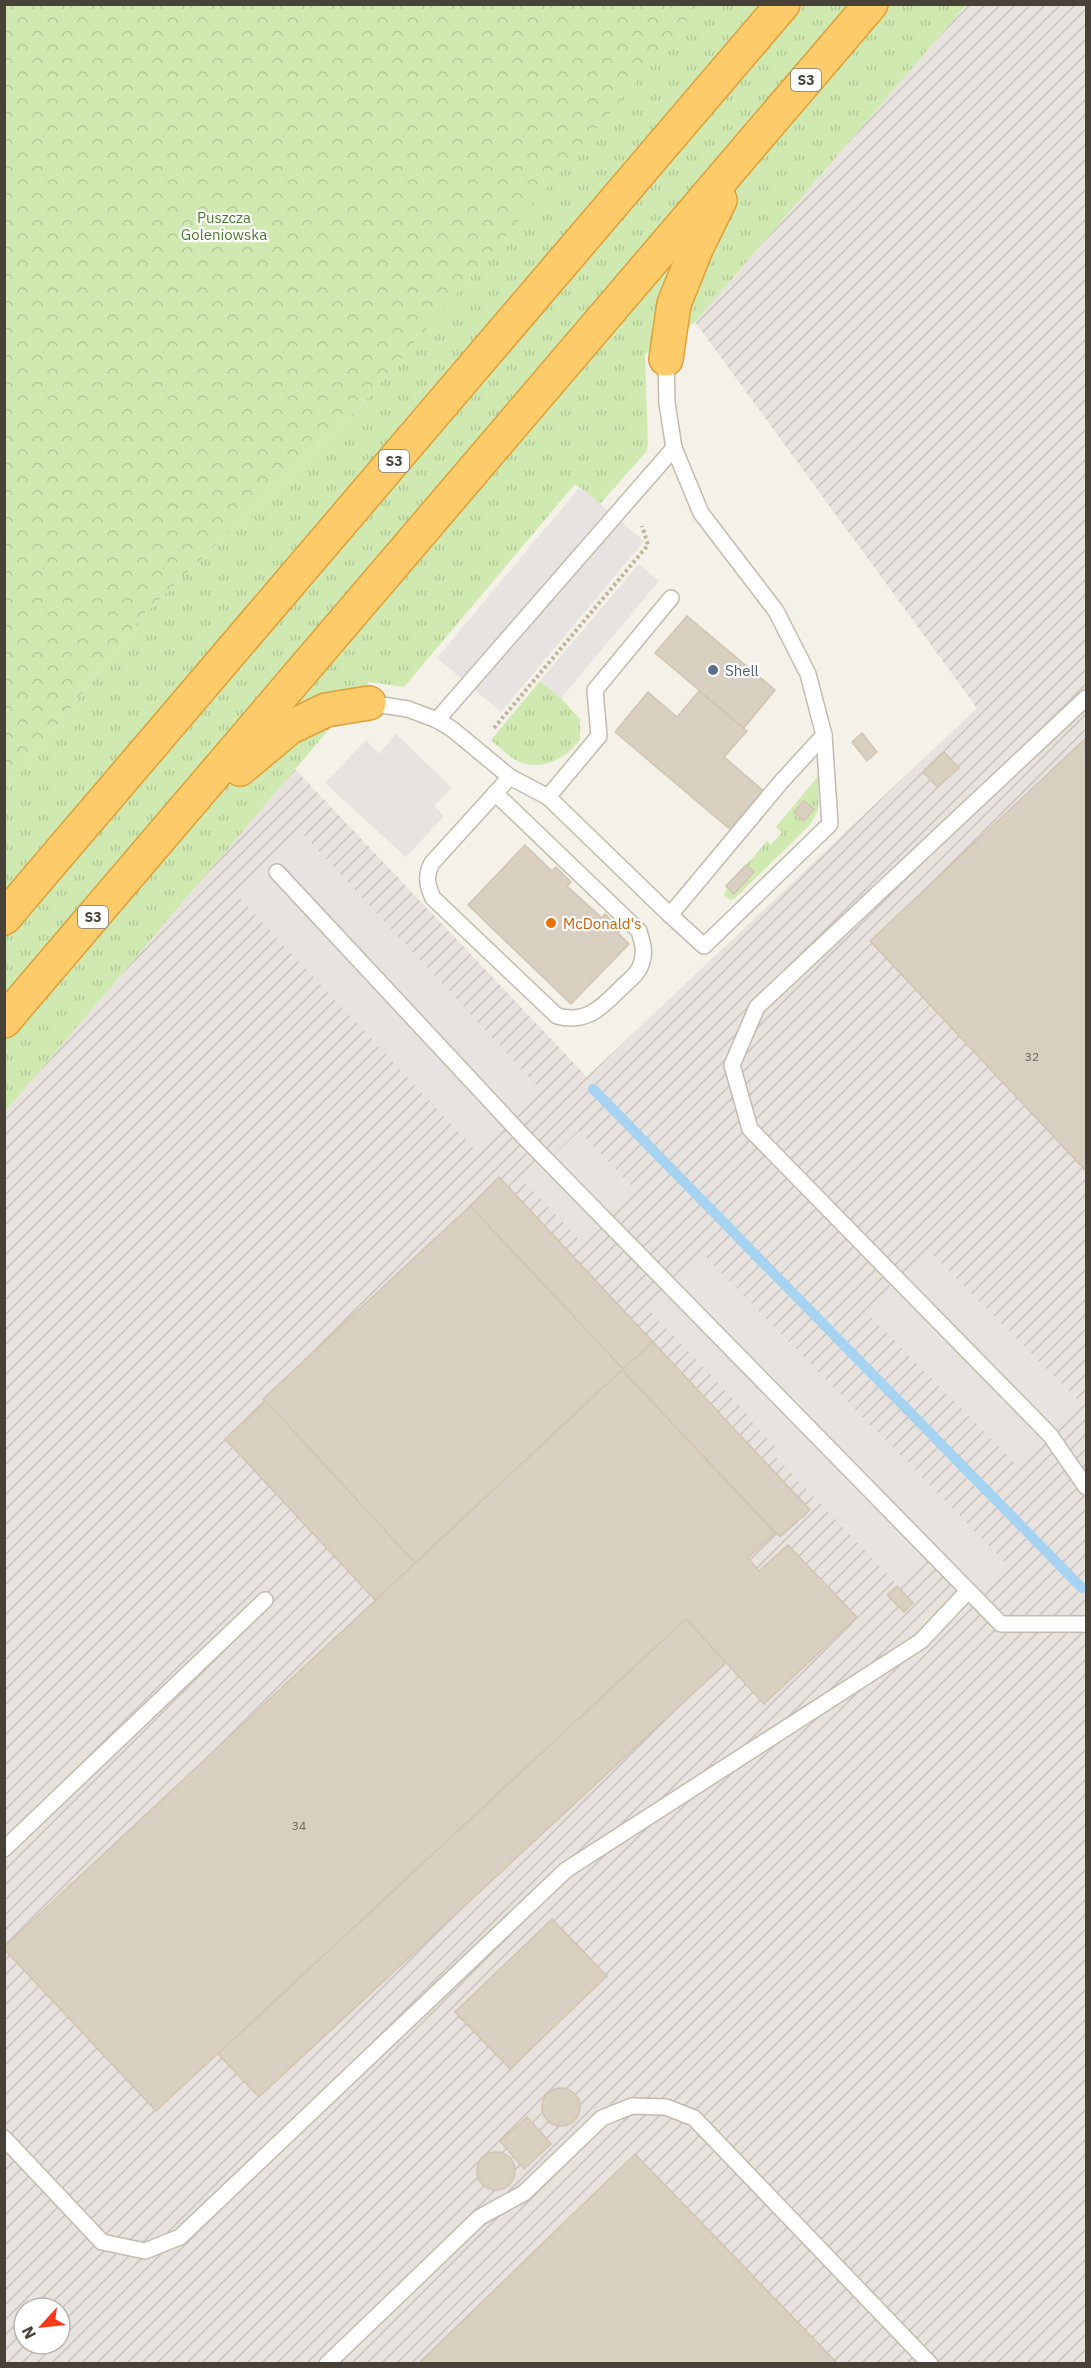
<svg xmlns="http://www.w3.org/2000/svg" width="1091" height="2368" font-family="'IBM Plex Sans',sans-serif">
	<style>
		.industrial { fill: url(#industrial-furrows); fill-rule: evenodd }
		.grass { fill: url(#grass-tufts) }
		.forest { fill: url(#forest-crowns) }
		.parking { fill: #e6e3e0 }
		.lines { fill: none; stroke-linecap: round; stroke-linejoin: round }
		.stream { stroke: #a5d3f1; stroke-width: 10 }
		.building { fill: #d9cfc1; stroke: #d1c4b1; stroke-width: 1.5 }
		.lane-casing { stroke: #c3bbae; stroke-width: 18 }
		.highway-casing { stroke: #de9f39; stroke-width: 36 }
		.path { stroke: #c2b49c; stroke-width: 4; stroke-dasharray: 3 3; stroke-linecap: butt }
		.lane { stroke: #fff; stroke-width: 15 }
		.highway { stroke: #fecb6a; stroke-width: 33 }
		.service-dot { fill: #5c6f8a; stroke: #fff; stroke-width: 2 }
		.food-dot { fill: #e8710a; stroke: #fff; stroke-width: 2 }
		.labels { text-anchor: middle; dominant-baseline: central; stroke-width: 4.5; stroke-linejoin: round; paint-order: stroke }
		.number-label { font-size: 12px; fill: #6c645a }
		.shield { fill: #fff; stroke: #7f7a73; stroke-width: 1.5 }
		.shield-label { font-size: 14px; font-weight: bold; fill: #484137 }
		.park-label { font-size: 15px; fill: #497b29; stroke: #fff }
		.service-label { font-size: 15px; fill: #4e5e75; stroke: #fff; text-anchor: start }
		.food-label { font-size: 15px; fill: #c56008; stroke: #fff; text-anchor: start }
	</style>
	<defs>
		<pattern id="industrial-furrows" width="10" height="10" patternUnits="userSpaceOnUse" patternTransform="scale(1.5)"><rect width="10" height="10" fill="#e7e2dd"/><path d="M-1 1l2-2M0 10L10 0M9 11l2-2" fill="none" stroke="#c8c3be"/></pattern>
		<pattern id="grass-tufts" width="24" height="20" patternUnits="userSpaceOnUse" patternTransform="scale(1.5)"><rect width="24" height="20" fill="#d0e9b1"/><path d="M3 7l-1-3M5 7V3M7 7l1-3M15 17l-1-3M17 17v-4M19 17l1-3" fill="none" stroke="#b4c999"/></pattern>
		<pattern id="forest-crowns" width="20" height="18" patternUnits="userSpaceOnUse" patternTransform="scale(1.5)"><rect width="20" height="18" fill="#d0e9b1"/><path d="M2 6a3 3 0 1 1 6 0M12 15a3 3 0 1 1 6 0" fill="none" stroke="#b4c999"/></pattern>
	</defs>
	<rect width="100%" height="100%" fill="#f4f1e9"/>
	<path class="industrial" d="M 966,5 L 1086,5 L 1086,2363 L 5,2364 L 5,1112 L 295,769 L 586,1076 L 589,1075 L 977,708 L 695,322 ZM 24,2308 L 60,2308 L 60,2344 L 24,2344 Z"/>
	<g class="grass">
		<polygon points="693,5 966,5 695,322 645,354 648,445 646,452 600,504 575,484 404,687 369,682 5,1112 5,792 146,612 362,405 697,8"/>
		<path d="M 540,681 L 561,698 L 580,719 L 580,739 C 567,759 541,772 517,761 C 508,756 499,747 491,740 Z"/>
		<polygon points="819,775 818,811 808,827 734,899 731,900 724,895 727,888 734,894 754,873 746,865 767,841 771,845 782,832 776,827"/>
	</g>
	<polygon class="forest" points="5,4 693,4 698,9 362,405 146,612 5,792"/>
	<g class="parking">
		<polygon points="580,487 644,541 501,712 437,658"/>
		<polygon points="639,564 659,581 561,698 540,681"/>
		<polygon points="396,734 452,788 434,806 444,816 406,857 325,783 366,740 379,754"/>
		<polygon points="304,835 542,1091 477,1152 238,896"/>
		<polygon points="579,1131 632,1186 579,1239 525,1183"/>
		<polygon points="927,1249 1080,1402 1017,1465 865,1311"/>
		<polygon points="705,1256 1007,1564 974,1597 929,1550 895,1582 771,1452 776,1447 752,1422 753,1420 649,1310"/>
	</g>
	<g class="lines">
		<polyline class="stream" points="593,1089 1082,1588"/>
	</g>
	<g class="building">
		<polygon points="687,616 775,690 744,728 655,653"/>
		<polygon points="699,691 747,731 724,757 765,792 732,831 615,732 648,692 677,717"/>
		<polygon points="862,733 877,752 867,761 852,742"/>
		<polygon points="1086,738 1086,1171 870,941"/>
		<polygon points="944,752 959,768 937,787 923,772"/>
		<polygon points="804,801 814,809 804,821 794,812"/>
		<polygon points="525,845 552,871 556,867 571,882 567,886 602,918 605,914 621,929 618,933 629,944 571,1004 468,905"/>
		<polygon points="746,865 754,872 734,894 726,886"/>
		<polygon points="499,1177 653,1342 623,1369 470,1206"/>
		<polygon points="470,1206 623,1369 415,1563 263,1399"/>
		<polygon points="653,1342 810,1510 780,1537 622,1370"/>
		<polygon points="622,1370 775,1533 748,1558 759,1571 788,1545 857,1617 764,1704 686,1619 156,2111 4,1949 4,1947"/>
		<polygon points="266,1401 415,1563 375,1600 225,1439"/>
		<polygon points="897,1586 913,1603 904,1612 887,1595"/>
		<polygon points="686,1619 726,1663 259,2097 218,2054"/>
		<polygon points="552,1919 607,1976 510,2069 455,2012"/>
		<circle cx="561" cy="2107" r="19"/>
		<polygon points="527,2117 551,2144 524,2169 500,2141"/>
		<circle cx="496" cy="2171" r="19"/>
		<polygon points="635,2154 838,2364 418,2364"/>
	</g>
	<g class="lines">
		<g class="lane-casing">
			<g id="lane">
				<polyline points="1086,698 757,1007 732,1065 750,1129 1050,1435 1086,1487"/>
				<polyline points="369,703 408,709 437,720 452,729 510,777 548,797 670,915 781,782 824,735 808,674 776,611 701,513 674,448 667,403 666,359"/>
				<polyline points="437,720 674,448"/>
				<path d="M 495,793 L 639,931 C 643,944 646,954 640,967 C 637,975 627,982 621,988 C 602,1007 587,1024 557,1016 L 433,898 C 427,886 425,875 432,863 L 510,777"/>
				<polyline points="548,797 599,736 595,690 671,598"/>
				<polyline points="277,872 523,1136 1001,1624 1086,1624"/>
				<polyline points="670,915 704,946 830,824 824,735"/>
				<polyline points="4,1849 265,1600"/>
				<polyline points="4,2138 102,2242 145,2251 180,2237 566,1870 921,1641 968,1591"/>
				<polyline points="327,2364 480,2217 524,2193 602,2118 632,2106 666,2107 694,2118 930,2364"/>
			</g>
		</g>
		<g class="highway-casing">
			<g id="highway">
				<polyline points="666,359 674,304 696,249 720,200"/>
				<polyline points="240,769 289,728 326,710 369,703"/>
				<polyline points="4,918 783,4"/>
				<polyline points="4,1021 871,4"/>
			</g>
		</g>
		<polyline class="path" points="494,728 648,545 642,526"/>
		<use href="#lane" class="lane"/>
		<use href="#highway" class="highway"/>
	</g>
	<circle class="service-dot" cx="713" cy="670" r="6"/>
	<circle class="food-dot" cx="551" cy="923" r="6"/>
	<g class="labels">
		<g class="number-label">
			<text x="1032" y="1056">32</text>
			<text x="299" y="1825">34</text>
		</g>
		<g class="shield">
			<rect x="791" y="69" width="30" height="22" rx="4.5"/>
			<rect x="379" y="450" width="30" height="22" rx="4.5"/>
			<rect x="78" y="906" width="30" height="22" rx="4.5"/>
		</g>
		<g class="shield-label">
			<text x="806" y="80">S3</text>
			<text x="394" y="461">S3</text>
			<text x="93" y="917">S3</text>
		</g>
		<g class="park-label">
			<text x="224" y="217">Puszcza<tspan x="224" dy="17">Goleniowska</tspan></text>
		</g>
		<g class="service-label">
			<text x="725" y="670">Shell</text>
		</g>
		<g class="food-label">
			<text x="563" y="923">McDonald's</text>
		</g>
	</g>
	<rect width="1091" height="2368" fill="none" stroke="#484137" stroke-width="12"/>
	<g transform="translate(42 2326) rotate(243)"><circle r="28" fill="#ffffff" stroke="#b6b3af" stroke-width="1.5"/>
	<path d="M0-4.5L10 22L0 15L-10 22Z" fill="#fb3819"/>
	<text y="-9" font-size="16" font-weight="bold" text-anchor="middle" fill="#484137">N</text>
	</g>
</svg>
